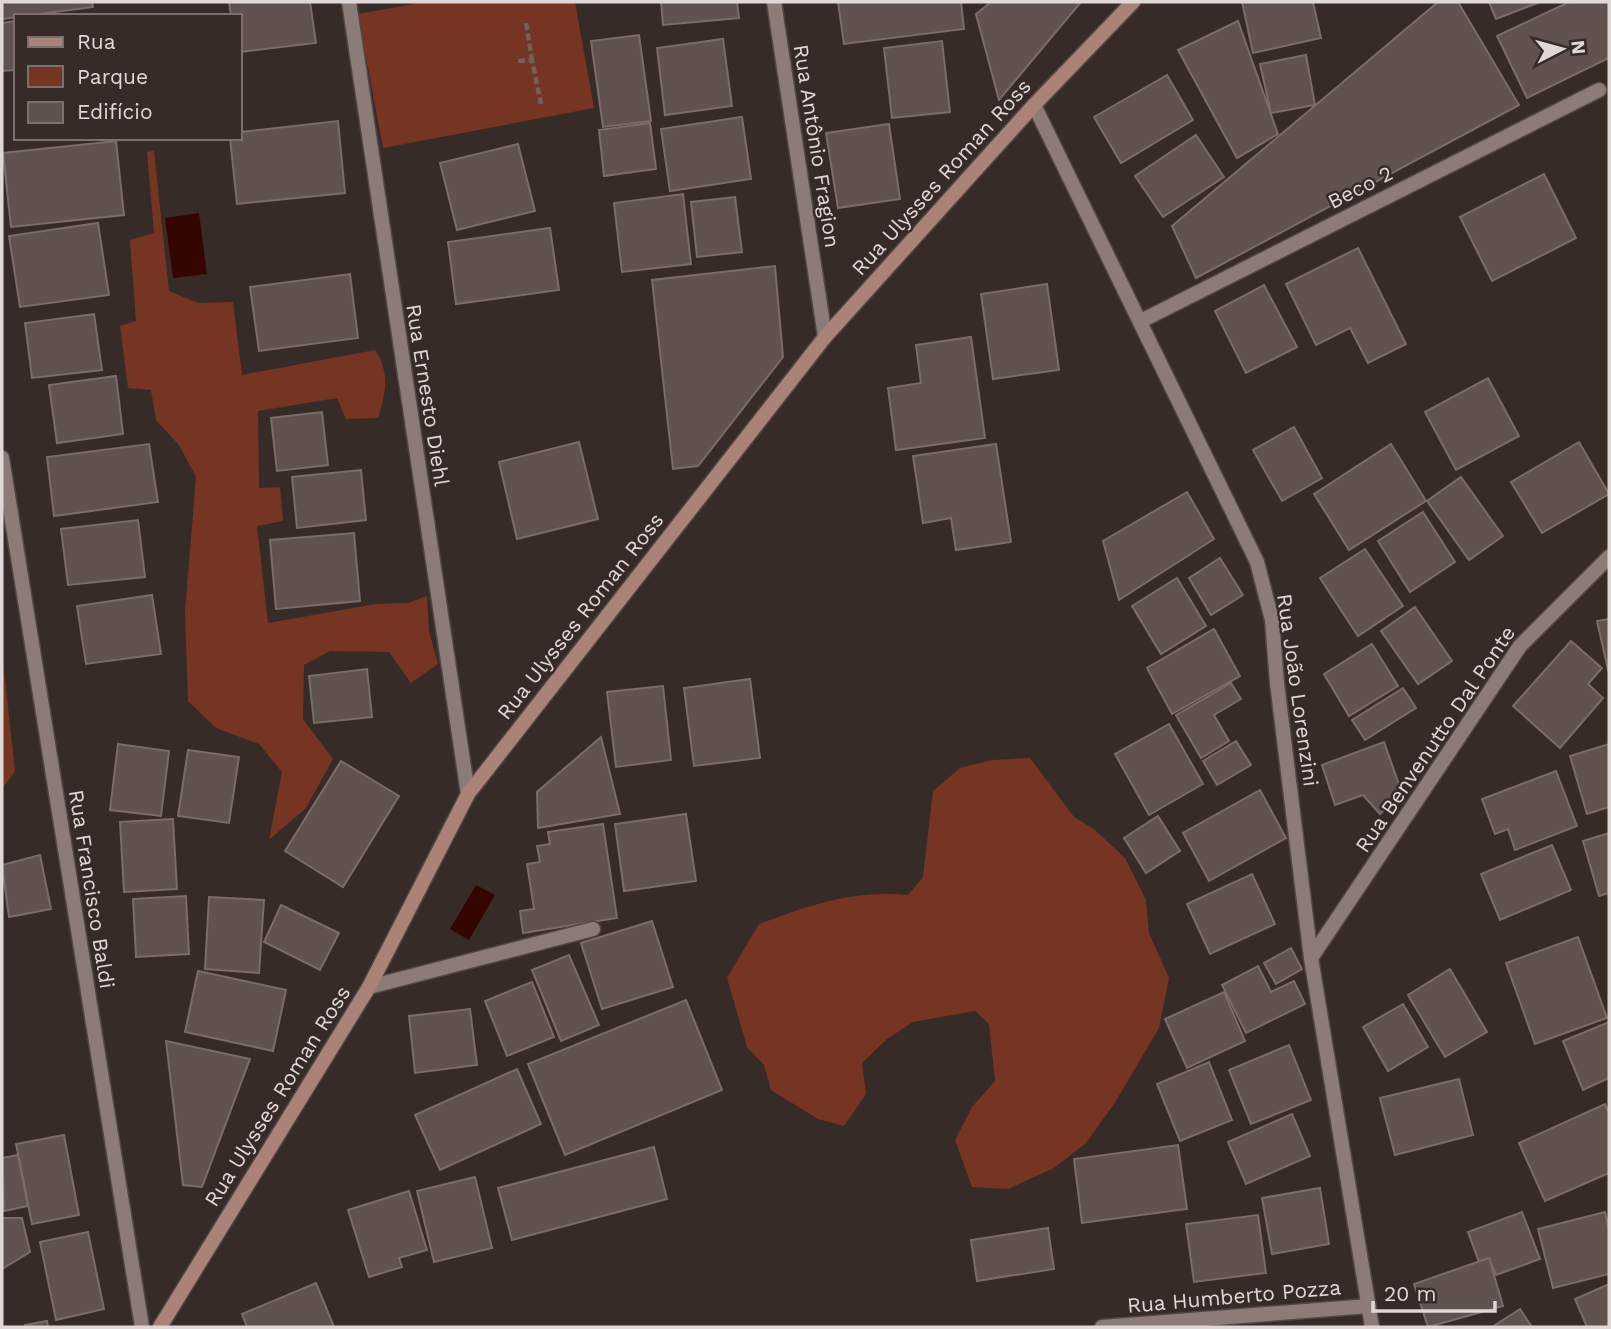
<svg xmlns="http://www.w3.org/2000/svg" width="1611" height="1329" font-family="'Work Sans',sans-serif">
	<style>
		.green { fill: #763423 }
		.water { fill: #350600 }
		.building { fill: #60534f; stroke: #7a6c68; stroke-width: 2 }
		.lines { fill: none; stroke-linecap: round; stroke-linejoin: round }
		.lane-casing { stroke: #504643; stroke-width: 17 }
		.street-casing { stroke: #504643; stroke-width: 17 }
		.secondary-casing { stroke: #504643; stroke-width: 17 }
		.path { stroke: #6c625e; stroke-width: 4.5; stroke-dasharray: 7 3.5; stroke-linecap: butt }
		.lane { stroke: #8b7c78; stroke-width: 14 }
		.street { stroke: #8b7c78; stroke-width: 14 }
		.secondary { stroke: #aa8278; stroke-width: 14 }
		.labels { text-anchor: middle; dominant-baseline: central; stroke-width: 5; stroke-linejoin: round; paint-order: stroke }
		.street-label { font-size: 21px; fill: #e0d8d6; stroke: #372b27 }
	</style>
	<rect width="100%" height="100%" fill="#372b27"/>
	<g class="green">
		<polygon points="425,2 575,2 594,108 383,148 358,14"/>
		<path d="M 154,151 L 169,291 L 198,303 L 233,302 L 242,375 L 375,350 C 390,372 386,393 378,418 L 346,419 L 337,398 L 258,411 L 259,488 L 280,487 L 283,521 L 257,526 L 268,623 L 376,604 L 408,603 L 427,596 L 429,631 L 438,664 L 411,683 L 389,652 L 330,651 L 304,665 L 303,719 L 333,759 L 306,808 L 269,840 L 282,772 L 259,744 L 216,728 L 188,701 L 185,612 L 196,477 L 179,445 L 156,420 L 151,390 L 128,388 L 120,326 L 136,321 L 130,240 L 154,233 L 147,152 Z"/>
		<polygon points="2,653 15,771 2,789"/>
		<path d="M 1030,758 L 1074,817 L 1094,829 L 1125,858 L 1146,900 L 1149,933 L 1169,978 L 1159,1028 L 1114,1104 L 1086,1143 L 1054,1168 L 1008,1189 L 972,1187 L 955,1140 L 972,1107 L 995,1081 L 989,1024 L 975,1011 L 913,1022 L 887,1039 L 862,1063 L 866,1094 L 844,1126 L 818,1119 L 771,1090 L 764,1065 L 747,1047 L 727,978 L 759,924 C 811,905 851,890 908,895 L 923,877 L 933,791 L 960,768 L 992,760 Z"/>
	</g>
	<g class="water">
		<polygon points="199,213 207,274 173,278 165,218"/>
		<polygon points="476,885 495,895 469,940 450,929"/>
	</g>
	<g class="building">
		<polygon points="2,2 92,2 93,7 2,19"/>
		<polygon points="229,2 310,2 316,43 240,52 240,16 231,16"/>
		<polygon points="661,2 737,2 739,18 663,25"/>
		<polygon points="838,2 961,2 964,29 844,44"/>
		<polygon points="991,2 1081,2 999,100 976,14"/>
		<polygon points="1242,2 1313,2 1321,38 1253,53"/>
		<polygon points="1438,2 1458,2 1519,105 1196,278 1172,226"/>
		<polygon points="1489,2 1540,2 1496,19"/>
		<polygon points="1569,2 1609,2 1609,58 1527,98 1497,36"/>
		<polygon points="16,21 16,70 2,71 2,23"/>
		<polygon points="1238,21 1278,134 1237,158 1178,50"/>
		<polygon points="639,35 651,121 603,127 591,41"/>
		<polygon points="723,39 732,106 665,115 657,48"/>
		<polygon points="942,41 950,112 892,118 884,48"/>
		<polygon points="1306,55 1315,105 1271,113 1260,64"/>
		<polygon points="1167,75 1193,120 1121,163 1094,117"/>
		<polygon points="742,117 751,179 670,191 661,129"/>
		<polygon points="338,121 345,193 237,204 230,138 240,138 240,132"/>
		<polygon points="650,123 656,169 604,176 599,130"/>
		<polygon points="889,124 900,199 838,208 826,133"/>
		<polygon points="1196,135 1224,177 1163,217 1135,176"/>
		<polygon points="116,141 124,215 11,227 3,153"/>
		<polygon points="518,144 535,211 457,230 440,163"/>
		<polygon points="1544,174 1576,238 1492,281 1460,217"/>
		<polygon points="683,194 691,264 622,272 614,203"/>
		<polygon points="735,197 742,252 697,257 691,202"/>
		<polygon points="98,223 109,295 20,307 9,236"/>
		<polygon points="550,228 559,290 456,304 448,242"/>
		<polygon points="1358,248 1406,344 1368,363 1350,328 1316,345 1286,284"/>
		<polygon points="775,266 783,357 698,466 673,469 652,280"/>
		<polygon points="350,274 358,338 259,351 250,287"/>
		<polygon points="1047,284 1059,370 993,379 981,294"/>
		<polygon points="1264,285 1297,347 1246,373 1215,311"/>
		<polygon points="94,314 102,370 32,378 25,323"/>
		<polygon points="971,337 985,438 896,450 888,388 921,383 916,345"/>
		<polygon points="116,376 123,434 57,443 49,385"/>
		<polygon points="1488,378 1519,436 1456,470 1425,412"/>
		<polygon points="322,412 328,465 277,471 271,418"/>
		<polygon points="1294,427 1322,478 1282,501 1253,450"/>
		<polygon points="579,442 598,519 517,539 499,462"/>
		<polygon points="1579,442 1609,494 1542,533 1511,482"/>
		<polygon points="149,444 158,502 54,516 47,457"/>
		<polygon points="996,444 1011,542 956,550 951,518 923,523 913,456"/>
		<polygon points="1391,444 1426,501 1349,550 1314,494"/>
		<polygon points="361,470 366,520 297,528 292,477"/>
		<polygon points="1461,477 1503,536 1469,560 1427,501"/>
		<polygon points="1187,492 1214,539 1119,600 1103,541"/>
		<polygon points="1423,512 1455,562 1410,592 1378,541"/>
		<polygon points="138,520 145,577 68,585 61,529"/>
		<polygon points="354,533 360,601 276,609 270,540"/>
		<polygon points="1365,549 1403,606 1358,636 1320,578"/>
		<polygon points="1220,558 1243,595 1211,615 1189,578"/>
		<polygon points="1177,578 1206,626 1161,654 1132,606"/>
		<polygon points="152,595 161,654 86,664 77,606"/>
		<polygon points="1415,607 1452,661 1418,684 1381,631"/>
		<polygon points="1609,619 1609,674 1597,621"/>
		<polygon points="1214,629 1240,676 1172,714 1147,668"/>
		<polygon points="1571,641 1602,668 1588,684 1603,698 1560,748 1513,706"/>
		<polygon points="1372,644 1398,686 1349,716 1324,674"/>
		<polygon points="367,669 372,717 314,723 309,676"/>
		<polygon points="750,679 760,758 694,766 684,688"/>
		<polygon points="1231,683 1241,699 1214,715 1229,741 1201,758 1176,715"/>
		<polygon points="663,686 671,760 616,767 607,692"/>
		<polygon points="1403,688 1416,708 1365,740 1352,720"/>
		<polygon points="1169,724 1203,784 1149,815 1115,754"/>
		<polygon points="601,737 620,814 538,828 537,792"/>
		<polygon points="1236,741 1251,765 1217,785 1203,761"/>
		<polygon points="1384,742 1402,793 1380,814 1363,795 1335,805 1322,765"/>
		<polygon points="118,744 169,751 161,816 110,810"/>
		<polygon points="1609,744 1609,807 1587,814 1570,756"/>
		<polygon points="188,750 239,757 229,823 178,816"/>
		<polygon points="341,761 399,796 343,887 285,851"/>
		<polygon points="1556,771 1577,826 1515,850 1508,829 1495,834 1482,799"/>
		<polygon points="1260,790 1286,838 1209,881 1183,833"/>
		<polygon points="686,814 696,881 624,891 615,824"/>
		<polygon points="1158,816 1180,851 1146,873 1124,838"/>
		<polygon points="173,819 177,889 124,892 120,822"/>
		<polygon points="603,824 617,918 523,933 520,911 534,909 527,864 540,862 537,846 550,844 548,832"/>
		<polygon points="1609,833 1609,893 1599,896 1583,841"/>
		<polygon points="1552,845 1571,890 1500,920 1481,874"/>
		<polygon points="40,855 51,909 9,917 2,865"/>
		<polygon points="1252,874 1275,924 1210,954 1187,904"/>
		<polygon points="186,896 189,954 136,957 133,899"/>
		<polygon points="209,897 264,900 259,973 205,969"/>
		<polygon points="281,905 339,933 320,970 264,942"/>
		<polygon points="652,921 673,987 602,1009 581,943"/>
		<polygon points="1578,937 1607,1018 1535,1044 1506,963"/>
		<polygon points="1291,948 1302,969 1276,984 1264,963"/>
		<polygon points="569,955 599,1025 561,1041 532,970"/>
		<polygon points="1258,966 1271,992 1294,981 1305,1004 1246,1033 1222,985"/>
		<polygon points="1450,969 1487,1032 1445,1057 1408,995"/>
		<polygon points="198,971 286,990 273,1051 185,1032"/>
		<polygon points="532,982 554,1037 507,1056 485,1001"/>
		<polygon points="1224,992 1245,1041 1187,1068 1165,1019"/>
		<polygon points="686,1000 722,1090 565,1155 528,1064"/>
		<polygon points="1403,1004 1428,1047 1388,1071 1363,1027"/>
		<polygon points="470,1009 477,1065 415,1073 409,1016"/>
		<polygon points="1609,1022 1609,1078 1583,1090 1563,1041"/>
		<polygon points="166,1041 250,1059 202,1187 183,1185"/>
		<polygon points="1289,1045 1311,1100 1251,1124 1229,1070"/>
		<polygon points="1209,1062 1232,1120 1180,1141 1157,1084"/>
		<polygon points="517,1069 541,1124 440,1170 415,1115"/>
		<polygon points="1459,1079 1473,1135 1395,1155 1380,1098"/>
		<polygon points="1605,1104 1609,1113 1609,1173 1545,1201 1519,1143"/>
		<polygon points="1292,1114 1310,1156 1246,1184 1228,1142"/>
		<polygon points="64,1135 79,1215 32,1224 16,1144"/>
		<polygon points="1178,1145 1187,1209 1082,1223 1074,1159"/>
		<polygon points="654,1147 667,1199 512,1240 498,1188"/>
		<polygon points="18,1155 28,1206 4,1211 2,1158"/>
		<polygon points="475,1177 492,1248 434,1262 417,1191"/>
		<polygon points="1320,1188 1329,1244 1272,1254 1262,1198"/>
		<polygon points="409,1191 427,1250 399,1258 402,1267 369,1277 348,1210"/>
		<polygon points="1522,1212 1540,1259 1496,1275 1489,1258 1479,1262 1468,1232"/>
		<polygon points="1605,1212 1609,1229 1609,1274 1553,1288 1538,1229"/>
		<polygon points="1258,1215 1266,1273 1194,1282 1186,1224"/>
		<polygon points="2,1218 22,1218 30,1252 2,1269"/>
		<polygon points="1048,1228 1054,1269 977,1281 971,1240"/>
		<polygon points="88,1232 104,1309 56,1320 40,1242"/>
		<polygon points="1489,1258 1503,1306 1428,1327 1414,1284"/>
		<polygon points="316,1283 334,1327 247,1327 242,1314"/>
		<polygon points="1609,1284 1609,1327 1587,1327 1575,1299"/>
		<polygon points="1520,1309 1532,1327 1492,1327"/>
		<polygon points="47,1321 48,1327 25,1327 25,1325"/>
	</g>
	<g class="lines">
		<g class="lane-casing">
			<polyline id="lane" points="369,987 593,929"/>
		</g>
		<g class="street-casing">
			<g id="street">
				<polyline points="349,2 468,794"/>
				<polyline points="774,2 825,337"/>
				<polyline points="1034,105 1257,562 1272,620 1277,683 1311,958 1372,1327"/>
				<polyline points="1141,321 1599,90"/>
				<polyline points="2,458 142,1327"/>
				<polyline points="1311,958 1520,646 1609,557"/>
				<polyline points="1102,1327 1369,1306"/>
			</g>
		</g>
		<g class="secondary-casing">
			<polyline id="secondary" points="160,1327 369,987 468,794 825,337 1034,105 1133,2"/>
		</g>
		<g class="path">
			<polyline points="526,23 532,60"/>
			<polyline points="518,61 532,60 541,104"/>
		</g>
		<use href="#lane" class="lane"/>
		<use href="#street" class="street"/>
		<use href="#secondary" class="secondary"/>
	</g>
	<g class="labels">
		<g class="street-label">
			<text transform="translate(817 146) rotate(81)">Rua Antônio Fragion</text>
			<text transform="translate(941 177) rotate(-48)">Rua Ulysses Roman Ross</text>
			<text transform="translate(1360 187) rotate(-27)">Beco 2</text>
			<text transform="translate(428 395) rotate(81)">Rua Ernesto Diehl</text>
			<text transform="translate(580 616) rotate(-52)">Rua Ulysses Roman Ross</text>
			<text transform="translate(1298 690) rotate(82)">Rua João Lorenzini</text>
			<text transform="translate(1435 739) rotate(-56)">Rua Benvenutto Dal Ponte</text>
			<text transform="translate(92 889) rotate(81)">Rua Francisco Baldi</text>
			<text transform="translate(277 1096) rotate(-58)">Rua Ulysses Roman Ross</text>
			<text transform="translate(1234 1296) rotate(-5)">Rua Humberto Pozza</text>
		</g>
	</g>
	<rect width="1611" height="1329" fill="none" stroke="#e0d8d6" stroke-width="7"/>
	<rect x="14" y="14" width="228" height="126" fill="#372b27" stroke="#7b706d" stroke-width="2"/>
	<rect x="28" y="37" width="35" height="10" fill="#aa8278" stroke="#7b706d" stroke-width="2"/>
	<text x="77" y="49" font-size="21" fill="#e0d8d6">Rua</text>
	<rect x="28" y="66" width="35" height="21" fill="#763423" stroke="#7b706d" stroke-width="2"/>
	<text x="77" y="84" font-size="21" fill="#e0d8d6">Parque</text>
	<rect x="28" y="102" width="35" height="21" fill="#60534f" stroke="#7b706d" stroke-width="2"/>
	<text x="77" y="119" font-size="21" fill="#e0d8d6">Edifício</text>
	<g transform="translate(1562 49) rotate(84)" stroke="#372b27" stroke-width="5" paint-order="stroke">
	<path d="M0-5L12 26L0 18L-12 26Z" fill="#e0d8d6"/>
	<text y="-10" font-size="19" font-weight="bold" text-anchor="middle" fill="#e0d8d6">N</text>
	</g>
	<path d="M1373 1301v10h122v-10" fill="none" stroke="#e0d8d6" stroke-width="3.5"/>
	<text x="1384" y="1301" font-size="21" fill="#e0d8d6" stroke="#372b27" stroke-width="5" paint-order="stroke">20 m</text>
</svg>
